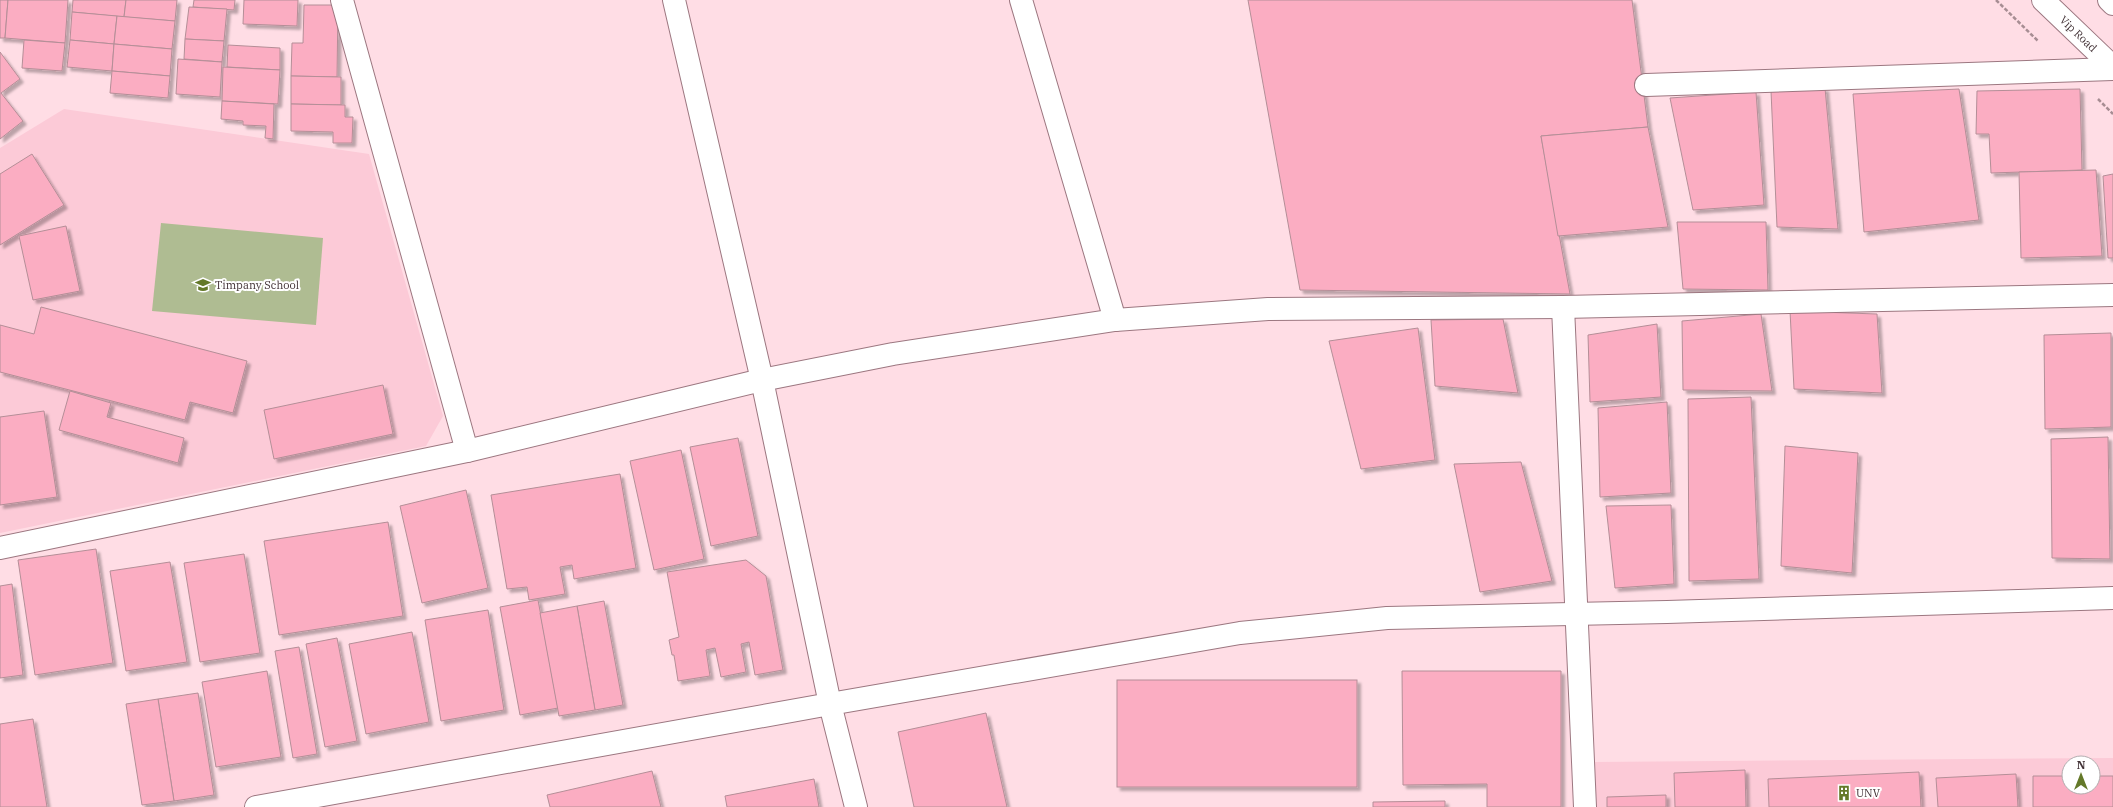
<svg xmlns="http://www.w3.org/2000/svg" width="2113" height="807" font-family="'IBM Plex Serif',serif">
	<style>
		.built { fill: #fccad7; fill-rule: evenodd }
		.green { fill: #afbc92 }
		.building { fill: #fbadc2; stroke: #b48e97; filter: url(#shadow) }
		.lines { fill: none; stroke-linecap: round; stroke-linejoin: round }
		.street-casing { stroke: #9c7780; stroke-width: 24 }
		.secondary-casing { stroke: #9c7780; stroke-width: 24 }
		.path { stroke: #a78d93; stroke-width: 2.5; stroke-dasharray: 4 2; stroke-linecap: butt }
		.street { stroke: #fff; stroke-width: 22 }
		.secondary { stroke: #fff; stroke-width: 22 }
		.labels { text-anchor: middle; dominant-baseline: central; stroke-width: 4; stroke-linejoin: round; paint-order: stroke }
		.street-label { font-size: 11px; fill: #423236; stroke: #fff }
		.poi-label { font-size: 11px; fill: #423236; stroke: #fff; text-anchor: start }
	</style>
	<defs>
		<filter id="shadow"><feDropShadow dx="3.5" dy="3.5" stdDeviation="1" flood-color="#0004"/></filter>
	</defs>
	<rect width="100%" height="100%" fill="#ffdde5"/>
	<g class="built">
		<polygon points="64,109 369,154 443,416 426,446 0,533 0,148"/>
		<path d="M 2113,758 L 2113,807 L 1597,807 L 1594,762 ZM 2069,763 L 2093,763 L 2093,787 L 2069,787 Z"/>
	</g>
	<polygon class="green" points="161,223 323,238 316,325 152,311"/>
	<g class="building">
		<polygon points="0,0 8,0 5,38 0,38"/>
		<polygon points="8,0 68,0 65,43 5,38"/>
		<polygon points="73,0 126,0 124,17 72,12"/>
		<polygon points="126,0 177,0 175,21 124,17"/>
		<polygon points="194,0 235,0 234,10 193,7"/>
		<polygon points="244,0 298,0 297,26 243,24"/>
		<polygon points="1248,0 1632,0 1648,127 1541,136 1570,294 1300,290"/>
		<polygon points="304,5 338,5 337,77 291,76 292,43 303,43"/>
		<polygon points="189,7 227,9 224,41 185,39"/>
		<polygon points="72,12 117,16 114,44 70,40"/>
		<polygon points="117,16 175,21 172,49 114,44"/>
		<polygon points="185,39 224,41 222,62 184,59"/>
		<polygon points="24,40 65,43 62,71 22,68"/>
		<polygon points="70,40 114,44 112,71 67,67"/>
		<polygon points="114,44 172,49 170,76 112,71"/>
		<polygon points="228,45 280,48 280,70 227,67"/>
		<polygon points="0,52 20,79 1,93 23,121 0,139"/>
		<polygon points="178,59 222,62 220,97 176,94"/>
		<polygon points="223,67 280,70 278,104 222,101"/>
		<polygon points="112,71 170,76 168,98 110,93"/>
		<polygon points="291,76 341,77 341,105 291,104"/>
		<polygon points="1825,88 1838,229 1777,227 1771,91"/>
		<polygon points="1959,89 1979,220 1864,232 1853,94"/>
		<polygon points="2080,89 2082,170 1991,173 1989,134 1976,134 1977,91"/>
		<polygon points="1756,92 1764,205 1693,210 1670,98"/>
		<polygon points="222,101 274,104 273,139 265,138 266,126 243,125 243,121 221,119"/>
		<polygon points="291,104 345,105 345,117 353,117 352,143 333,143 333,132 291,131"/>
		<polygon points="1648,127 1668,227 1558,236 1541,136"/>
		<polygon points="32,154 64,205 0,245 0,174"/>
		<polygon points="2096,170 2102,256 2021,258 2019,172"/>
		<polygon points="2113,174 2113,258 2108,258 2103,176"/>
		<polygon points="1677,222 1766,222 1768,290 1683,289"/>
		<polygon points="66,226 80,291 33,300 19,236"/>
		<polygon points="41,307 247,361 233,413 190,402 185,420 0,372 0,325 34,334"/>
		<polygon points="1790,311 1877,314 1882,393 1794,389"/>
		<polygon points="1761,314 1772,391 1683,390 1682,321"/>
		<polygon points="1503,319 1518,393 1435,386 1431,320"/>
		<polygon points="1657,324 1661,397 1590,402 1588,335"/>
		<polygon points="1418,328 1435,460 1361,469 1329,341"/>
		<polygon points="2111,333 2111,427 2045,429 2044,335"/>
		<polygon points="383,385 393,434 274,459 264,410"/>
		<polygon points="70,391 111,403 107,417 184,438 178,463 59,430"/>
		<polygon points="1751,397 1759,579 1689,581 1688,399"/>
		<polygon points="1667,402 1671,493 1600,497 1598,408"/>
		<polygon points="44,411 57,497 0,505 0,417"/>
		<polygon points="2108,437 2110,559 2052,558 2051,439"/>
		<polygon points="738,438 758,536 711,546 690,447"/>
		<polygon points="1785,446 1858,453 1852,573 1781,566"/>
		<polygon points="681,450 704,559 654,570 630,461"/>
		<polygon points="1521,462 1552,581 1480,592 1454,464"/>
		<polygon points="620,474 636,568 574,579 572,565 560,567 565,594 529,600 527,587 507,589 491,495"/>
		<polygon points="466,490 488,588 422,603 400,506"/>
		<polygon points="1671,505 1674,584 1615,588 1606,506"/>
		<polygon points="388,522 403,616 279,635 264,541"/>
		<polygon points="96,549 113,663 35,675 18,560"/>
		<polygon points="244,554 260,653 200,662 184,563"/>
		<polygon points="746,560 766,576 783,670 755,675 749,642 741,644 746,672 721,677 715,648 706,650 710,676 678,681 674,655 672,655 669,640 679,637 667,572"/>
		<polygon points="170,562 187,662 126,671 110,571"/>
		<polygon points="12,584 23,675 0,678 0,586"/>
		<polygon points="538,600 558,708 520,715 500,607"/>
		<polygon points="604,601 623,705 595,710 577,606"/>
		<polygon points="577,606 595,710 559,716 540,613"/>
		<polygon points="488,610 504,710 441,721 425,620"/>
		<polygon points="412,632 429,722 366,734 349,644"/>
		<polygon points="337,638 357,741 325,747 306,644"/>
		<polygon points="299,647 317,754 293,758 275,651"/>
		<polygon points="267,671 281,757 216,767 202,682"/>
		<polygon points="1402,671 1561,671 1561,807 1487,807 1487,784 1403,785"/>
		<rect x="1117" y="680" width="240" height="107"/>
		<polygon points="198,693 214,795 174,801 158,699"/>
		<polygon points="158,699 174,801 142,805 126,704"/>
		<polygon points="986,713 1007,807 914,807 898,732"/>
		<polygon points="33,719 47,807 0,807 0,724"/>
		<polygon points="1745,770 1746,807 1675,807 1674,773"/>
		<polygon points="652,771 661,807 550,807 547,795"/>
		<polygon points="1919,772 1921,807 1769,807 1768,779"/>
		<polygon points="2016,774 2018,807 1938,807 1936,778"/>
		<polygon points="2033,776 2069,776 2069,787 2093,787 2093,776 2113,776 2113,807 2033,807"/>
		<polygon points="814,779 819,807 727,807 725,796"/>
		<polygon points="1666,795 1666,807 1607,807 1607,797"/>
		<polygon points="1445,801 1445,807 1373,807 1373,802"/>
	</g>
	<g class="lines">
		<g class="street-casing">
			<g id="street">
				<polyline points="342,0 467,451"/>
				<polyline points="674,0 762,380 830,704 856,807"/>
				<polyline points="1021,0 1115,320"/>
				<polyline points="1646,85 2113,69"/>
				<polyline points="1563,307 1585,807"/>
				<polyline points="0,548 467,451 762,380 893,354 1115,320 1268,309 1563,307 2113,295"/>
				<polyline points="256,807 830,704 1240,633 1387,618 1667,612 2113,598"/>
			</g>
		</g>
		<g class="secondary-casing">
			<g id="secondary">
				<path id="s1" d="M 2043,0 L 2113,67"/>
				<polyline points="2109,0 2113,4"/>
			</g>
		</g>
		<g class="path">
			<polyline points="1996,0 2038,41"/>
			<polyline points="2098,99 2113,114"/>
		</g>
		<use href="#street" class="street"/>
		<use href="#secondary" class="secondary"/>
	</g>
	<defs>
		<g id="school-bare" transform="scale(1.2)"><path d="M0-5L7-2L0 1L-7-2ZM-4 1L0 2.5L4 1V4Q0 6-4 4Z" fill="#647929" stroke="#fff" stroke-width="2.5" paint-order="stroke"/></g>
		<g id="building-bare" transform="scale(1.2)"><path d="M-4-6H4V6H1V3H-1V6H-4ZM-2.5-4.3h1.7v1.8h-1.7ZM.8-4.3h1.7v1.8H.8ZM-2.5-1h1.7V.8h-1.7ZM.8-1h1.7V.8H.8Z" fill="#647929" stroke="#fff" stroke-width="2.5" paint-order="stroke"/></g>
	</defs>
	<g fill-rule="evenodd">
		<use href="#school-bare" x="203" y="285"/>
		<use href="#building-bare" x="1844" y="793"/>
	</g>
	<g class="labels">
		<g class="street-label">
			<text stroke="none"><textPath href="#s1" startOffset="49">Vip Road</textPath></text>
		</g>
		<g class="poi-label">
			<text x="215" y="285">Timpany School</text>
			<text x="1856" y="793">UNV</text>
		</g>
	</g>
	<g transform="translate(2081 775)"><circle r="19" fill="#ffffff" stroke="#b3adaf"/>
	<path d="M0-3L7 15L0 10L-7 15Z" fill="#647929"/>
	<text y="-6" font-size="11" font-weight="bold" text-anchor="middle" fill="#423236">N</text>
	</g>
</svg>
